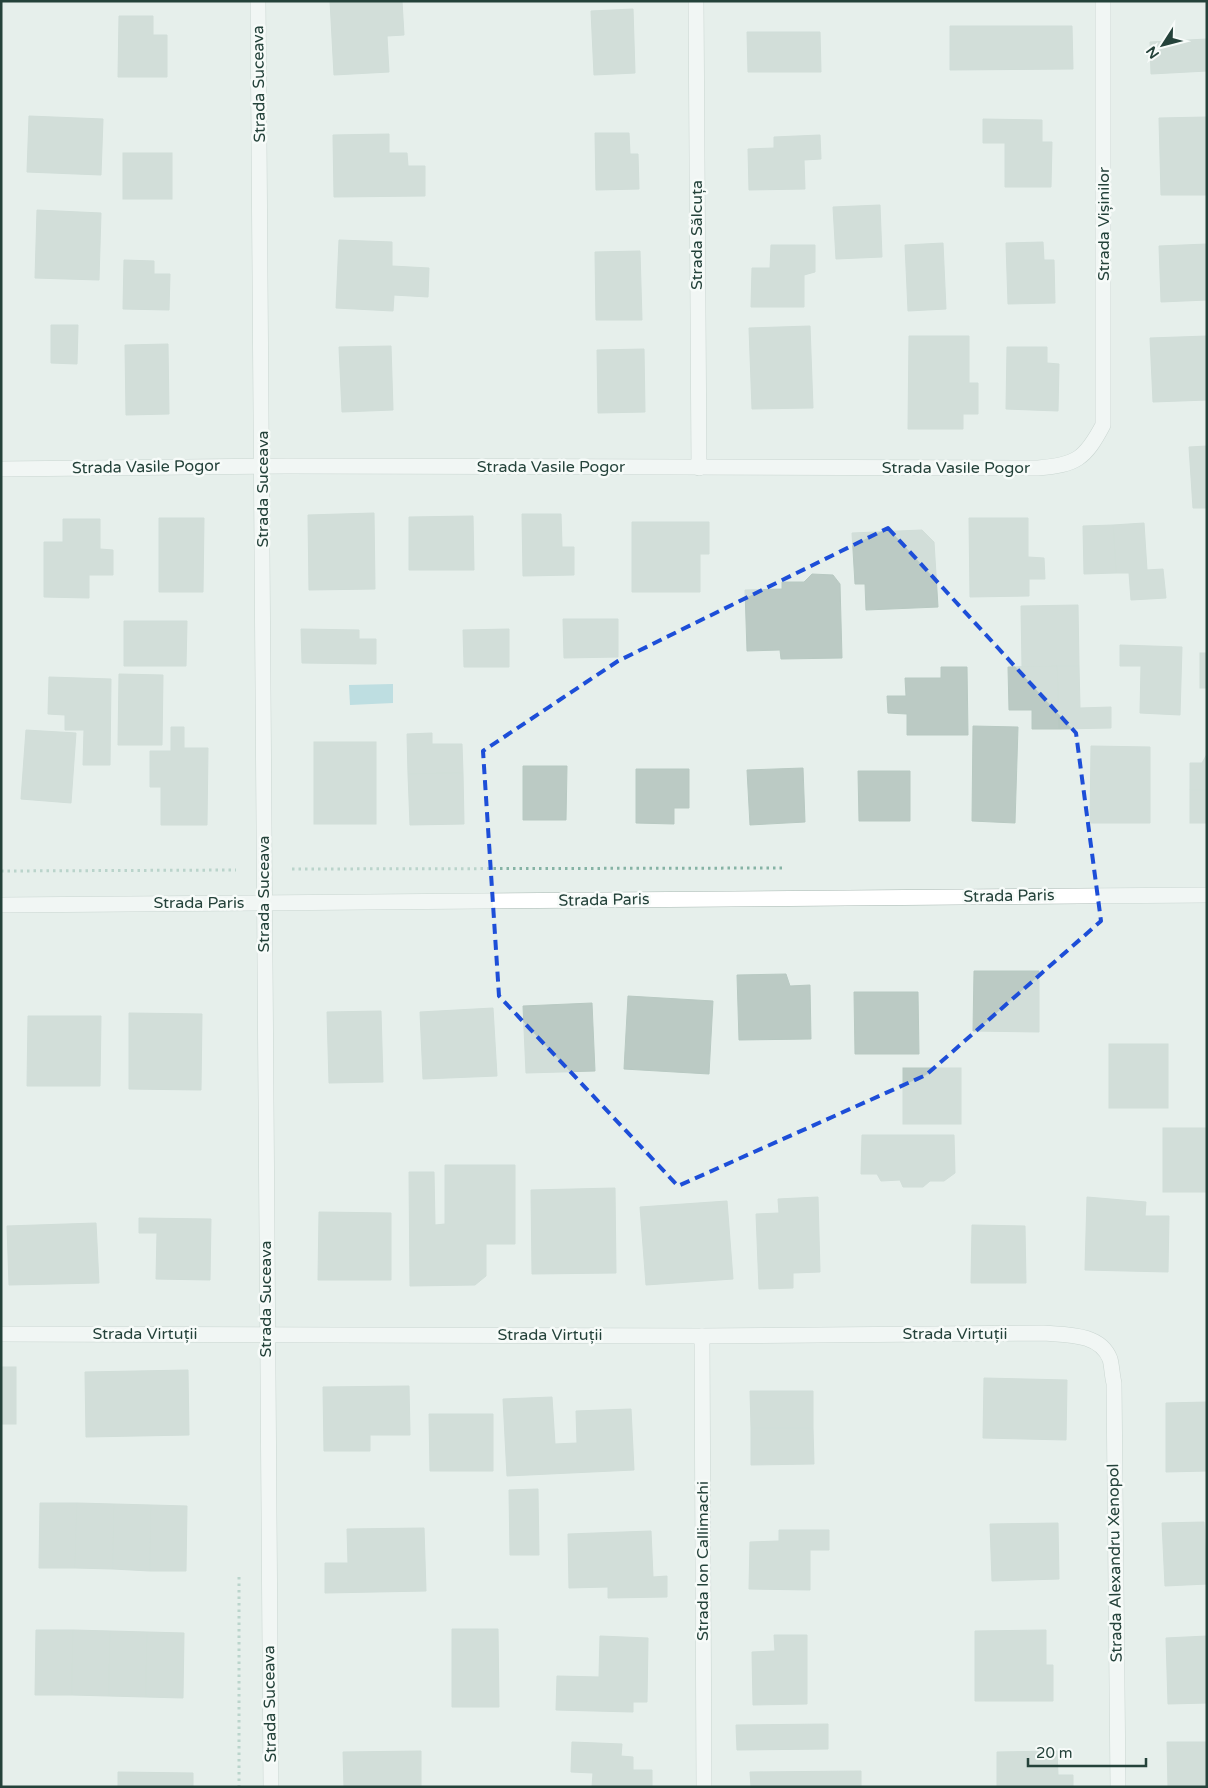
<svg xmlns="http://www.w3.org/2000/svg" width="1208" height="1788" font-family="'Varela Round',sans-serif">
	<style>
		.water { fill: #8ec9d4 }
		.building { fill: #bbcac4; stroke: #b8c9c2 }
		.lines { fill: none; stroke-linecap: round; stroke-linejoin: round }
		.minor-casing { stroke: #a8b8b2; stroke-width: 16 }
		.path { stroke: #86b3a5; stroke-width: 3; stroke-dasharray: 2.5 4; stroke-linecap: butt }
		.minor { stroke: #fff; stroke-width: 15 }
		.marked { fill: none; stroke: #1d4ed8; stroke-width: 4; stroke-dasharray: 10 6; stroke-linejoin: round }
		.labels { text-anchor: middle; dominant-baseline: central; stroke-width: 5; stroke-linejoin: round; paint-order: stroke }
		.street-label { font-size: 16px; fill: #24423a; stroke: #f7fbf9 }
	</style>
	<rect width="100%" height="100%" fill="#e6efeb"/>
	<polygon class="water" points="393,684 393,703 350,705 349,685"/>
	<g class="building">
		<polygon points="330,1 402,1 404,35 387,36 389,72 334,75"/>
		<polygon points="633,9 635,73 594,75 591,11"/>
		<polygon points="119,16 153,16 153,35 167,35 167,77 118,77"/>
		<polygon points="950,26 1072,26 1073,69 950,70"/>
		<polygon points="747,32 820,32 821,72 748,72"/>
		<polygon points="1207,39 1207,71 1151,74 1150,42"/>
		<polygon points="29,116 103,119 101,175 27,172"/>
		<polygon points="1207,117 1207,195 1161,195 1159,118"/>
		<polygon points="983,119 1042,120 1042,142 1052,142 1051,187 1005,187 1005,143 983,143"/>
		<polygon points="595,133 629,133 630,154 638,154 639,189 596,190"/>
		<polygon points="389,134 389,153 407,153 408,166 425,166 425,196 334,197 333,135"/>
		<polygon points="820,135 821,159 804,160 805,189 749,190 748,149 774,148 774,137"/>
		<rect x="123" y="153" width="49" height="46"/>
		<polygon points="880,205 882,257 836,259 833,207"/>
		<polygon points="37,210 101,213 99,280 35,278"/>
		<polygon points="339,240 392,242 392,266 429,268 428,297 394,295 393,311 336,308"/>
		<polygon points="1043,242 1044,260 1054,260 1055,303 1008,304 1006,243"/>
		<polygon points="943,243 946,309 908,311 905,245"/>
		<polygon points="1207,244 1207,300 1161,302 1159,246"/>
		<polygon points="771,245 815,245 815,272 804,275 804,307 751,307 752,268 770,268"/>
		<polygon points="640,251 642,320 596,320 595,252"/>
		<polygon points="124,260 154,261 154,274 170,274 169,310 123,309"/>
		<polygon points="51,325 78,325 77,364 51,363"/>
		<polygon points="810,326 813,408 752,409 749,328"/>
		<polygon points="909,336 969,336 969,383 978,383 978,414 963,414 963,429 908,429"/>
		<polygon points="1207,336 1207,400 1153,402 1150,338"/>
		<polygon points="168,344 169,414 126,415 125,345"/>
		<polygon points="391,346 393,410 342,412 339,347"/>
		<polygon points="1007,347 1047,347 1047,363 1059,364 1058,411 1006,409"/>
		<polygon points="644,349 645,412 598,413 597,350"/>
		<polygon points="1207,446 1207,508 1193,508 1189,447"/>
		<polygon points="374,513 375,589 309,590 308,515"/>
		<polygon points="522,514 561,514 562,547 574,547 574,575 523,576"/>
		<polygon points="473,516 474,570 409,570 409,517"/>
		<polygon points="159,518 204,518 203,592 159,592"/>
		<polygon points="969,518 1028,518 1028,557 1044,558 1045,579 1029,579 1029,596 970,597"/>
		<polygon points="63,519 100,519 100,549 113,550 113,575 89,575 89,598 44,597 44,542 63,542"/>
		<polygon points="632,522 709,522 709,554 700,554 700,592 632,592"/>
		<polygon points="1144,523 1147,570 1163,569 1166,598 1131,600 1129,573 1116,573 1113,525"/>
		<polygon points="1113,525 1116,573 1084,574 1083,526"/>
		<polygon points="922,530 934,542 938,607 866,610 865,584 855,584 852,533"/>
		<polygon points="812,574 833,575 840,584 842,658 781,659 780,650 747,651 745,590 782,589 782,582 804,582"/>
		<polygon points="1078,605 1079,666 1022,667 1021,606"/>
		<polygon points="563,619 618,619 618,657 564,658"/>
		<polygon points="124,621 187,621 186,666 124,666"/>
		<polygon points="301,629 359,630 359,639 376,639 376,664 302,663"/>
		<polygon points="509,629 509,667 464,667 463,630"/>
		<polygon points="1120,645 1182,647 1180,715 1140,713 1141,666 1120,666"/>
		<rect x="1200" y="653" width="7" height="35"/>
		<polygon points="1057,666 1079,666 1080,708 1111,707 1111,728 1059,729"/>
		<polygon points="1057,666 1059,729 1032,729 1032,710 1009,710 1008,667"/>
		<polygon points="941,667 967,667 968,735 907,735 907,714 888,713 887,696 906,696 905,678 941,678"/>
		<polygon points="119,674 163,675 162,745 118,745"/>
		<polygon points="49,677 111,679 110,765 83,765 84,730 65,730 65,715 48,714"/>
		<polygon points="973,726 1018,727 1015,823 972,821"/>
		<polygon points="171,727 184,727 184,748 208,748 207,825 161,825 161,787 150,787 150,751 171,751"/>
		<polygon points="26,730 76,733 71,803 21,799"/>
		<polygon points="432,733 432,744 462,744 463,773 408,774 407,734"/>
		<rect x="314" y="742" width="62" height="82"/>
		<polygon points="1091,746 1150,747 1150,823 1090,823"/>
		<polygon points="1207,754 1207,790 1190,790 1190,763 1202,763"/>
		<polygon points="523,766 567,766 566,820 523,820"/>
		<polygon points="803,768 805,822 750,825 747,770"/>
		<polygon points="636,769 689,769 689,808 674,808 674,824 636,823"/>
		<polygon points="858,771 910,771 910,821 859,821"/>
		<polygon points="463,773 464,824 410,825 408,774"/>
		<rect x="1190" y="790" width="17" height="33"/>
		<polygon points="974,971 1039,971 1039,1032 973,1031"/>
		<polygon points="786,974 790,986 810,985 811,1039 739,1040 737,975"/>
		<polygon points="854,992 918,992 919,1054 855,1054"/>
		<polygon points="628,996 713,1001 709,1074 624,1069"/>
		<polygon points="592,1003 595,1071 526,1073 523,1006"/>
		<polygon points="493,1008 497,1076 423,1079 420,1012"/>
		<polygon points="381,1011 383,1082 329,1083 327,1012"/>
		<polygon points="129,1013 202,1014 201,1090 129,1089"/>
		<polygon points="28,1016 101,1016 100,1086 27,1086"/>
		<rect x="1109" y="1044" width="59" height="64"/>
		<rect x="903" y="1068" width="58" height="56"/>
		<rect x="1163" y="1128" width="44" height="64"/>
		<polygon points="862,1135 954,1135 955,1173 944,1181 930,1181 923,1187 903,1187 900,1180 881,1181 877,1174 861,1174"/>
		<polygon points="445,1165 515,1165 515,1244 486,1244 486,1276 475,1285 410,1286 409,1172 434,1172 435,1225 445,1224"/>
		<polygon points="615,1188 616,1273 532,1274 531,1190"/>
		<polygon points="818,1197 820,1272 793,1273 793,1288 759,1289 756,1214 779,1213 778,1199"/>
		<polygon points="1087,1197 1146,1202 1145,1216 1169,1216 1168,1272 1085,1270"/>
		<polygon points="727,1201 733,1279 646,1285 640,1207"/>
		<polygon points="319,1212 391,1213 391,1280 318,1280"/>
		<polygon points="139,1218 211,1219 210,1280 156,1279 157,1233 139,1233"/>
		<polygon points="96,1223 99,1283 9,1285 7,1226"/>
		<polygon points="972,1225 1025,1226 1026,1283 971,1283"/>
		<rect x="1" y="1367" width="15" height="57"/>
		<polygon points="188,1370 189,1435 86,1437 85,1372"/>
		<polygon points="984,1378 1067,1380 1066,1440 983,1438"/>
		<polygon points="409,1386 410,1435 370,1435 370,1451 324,1451 323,1387"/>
		<polygon points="750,1391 813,1391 813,1428 751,1428"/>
		<polygon points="552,1397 555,1444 577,1443 576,1411 631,1409 634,1470 507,1476 503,1399"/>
		<polygon points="1207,1402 1207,1471 1166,1472 1166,1403"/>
		<polygon points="429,1414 493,1414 493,1471 430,1471"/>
		<polygon points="751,1428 813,1428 814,1464 751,1465"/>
		<polygon points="538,1489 539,1555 510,1555 509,1490"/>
		<polygon points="40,1503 77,1503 75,1568 39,1568"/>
		<polygon points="77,1503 114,1504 113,1569 75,1568"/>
		<polygon points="114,1504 151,1505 150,1571 113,1569"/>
		<polygon points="151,1505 187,1506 186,1571 150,1571"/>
		<polygon points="1204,1522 1207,1584 1165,1586 1162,1523"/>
		<polygon points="1058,1523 1059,1579 992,1581 990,1524"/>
		<polygon points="424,1528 426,1591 325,1593 325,1563 348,1563 347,1529"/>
		<polygon points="779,1530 829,1530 829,1550 810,1550 810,1590 749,1589 750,1542 779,1541"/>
		<polygon points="651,1531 653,1577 667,1576 667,1597 608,1598 608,1587 569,1588 568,1534"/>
		<polygon points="452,1629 498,1629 499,1707 452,1707"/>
		<polygon points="36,1630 73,1630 72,1695 35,1695"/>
		<polygon points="73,1630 110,1631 109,1696 72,1695"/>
		<polygon points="1046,1630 1046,1665 1053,1665 1053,1701 975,1701 975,1631"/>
		<polygon points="110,1631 147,1632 146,1697 109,1696"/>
		<polygon points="147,1632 184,1633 183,1698 146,1697"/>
		<polygon points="774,1635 807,1635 807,1704 753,1705 752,1652 775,1651"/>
		<polygon points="600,1636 648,1638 647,1702 633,1702 633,1712 556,1710 557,1676 599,1677"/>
		<polygon points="1207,1636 1207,1703 1168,1704 1166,1638"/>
		<polygon points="828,1724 828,1749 737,1750 736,1725"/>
		<polygon points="572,1742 622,1744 621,1756 633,1757 633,1770 652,1770 652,1787 592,1787 593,1773 571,1772"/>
		<polygon points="1167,1742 1207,1742 1207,1787 1168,1787"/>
		<polygon points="421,1751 421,1787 344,1787 343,1752"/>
		<polygon points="1057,1751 1058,1775 1073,1775 1073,1787 997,1787 997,1752"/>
		<polygon points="861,1771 861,1787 751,1787 750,1772"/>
		<polygon points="118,1772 193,1773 193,1787 118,1787"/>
	</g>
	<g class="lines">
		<g class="minor-casing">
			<g id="minor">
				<polyline points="258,1 271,1787"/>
				<polyline points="696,1 699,468"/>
				<path d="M 1,469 L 287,466 L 1038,468 C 1076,465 1085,459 1103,425 L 1103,1"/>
				<polyline points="1,905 1207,895"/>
				<path d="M 1,1334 L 702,1336 L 1043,1333 C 1067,1335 1100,1333 1110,1359 C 1112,1366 1112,1376 1114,1383 L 1118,1787"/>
				<polyline points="702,1336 704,1787"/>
			</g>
		</g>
		<g class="path">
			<polyline points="292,869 785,868"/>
			<polyline points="1,871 236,870"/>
			<polyline points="239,1577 239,1787"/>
		</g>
		<use href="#minor" class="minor"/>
	</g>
	<path d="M0 0H1208V1788H0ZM 888,528 L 1076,733 L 1101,921 L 926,1075 L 678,1186 L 499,996 L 483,751 L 618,661 Z" fill="#e6efeb" fill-opacity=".55" fill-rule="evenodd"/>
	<path class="marked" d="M 888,528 L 1076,733 L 1101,921 L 926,1075 L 678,1186 L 499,996 L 483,751 L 618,661 Z"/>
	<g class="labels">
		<g class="street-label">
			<text transform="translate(259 84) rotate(-91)">Strada Suceava</text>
			<text transform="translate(1104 224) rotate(-90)">Strada Vișinilor</text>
			<text transform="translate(697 235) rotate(-90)">Strada Sălcuța</text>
			<text transform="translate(146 467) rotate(-1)">Strada Vasile Pogor</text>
			<text x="551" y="467">Strada Vasile Pogor</text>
			<text x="956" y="468">Strada Vasile Pogor</text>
			<text transform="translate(263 489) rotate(-90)">Strada Suceava</text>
			<text transform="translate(264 894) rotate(-90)">Strada Suceava</text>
			<text transform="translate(1009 896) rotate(-1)">Strada Paris</text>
			<text transform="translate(604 900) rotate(-1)">Strada Paris</text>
			<text x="199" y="903">Strada Paris</text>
			<text transform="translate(266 1299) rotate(-90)">Strada Suceava</text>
			<text x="145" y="1334">Strada Virtuții</text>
			<text x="955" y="1334">Strada Virtuții</text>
			<text x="550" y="1335">Strada Virtuții</text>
			<text transform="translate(703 1561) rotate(-90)">Strada Ion Callimachi</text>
			<text transform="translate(1115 1563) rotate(-91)">Strada Alexandru Xenopol</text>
			<text transform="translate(270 1704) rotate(-91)">Strada Suceava</text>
		</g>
	</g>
	<rect width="1208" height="1788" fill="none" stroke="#24423a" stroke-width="5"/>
	<g transform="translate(1163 45) rotate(234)" stroke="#f7fbf9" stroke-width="4" paint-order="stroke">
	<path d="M0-4L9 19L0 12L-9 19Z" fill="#24423a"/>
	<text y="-8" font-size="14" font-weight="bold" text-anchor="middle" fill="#24423a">N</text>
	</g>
	<path d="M1028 1758v8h118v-8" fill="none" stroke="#24423a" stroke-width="2.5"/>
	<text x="1036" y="1758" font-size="15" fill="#24423a" stroke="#f7fbf9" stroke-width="4" paint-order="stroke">20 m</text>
</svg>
